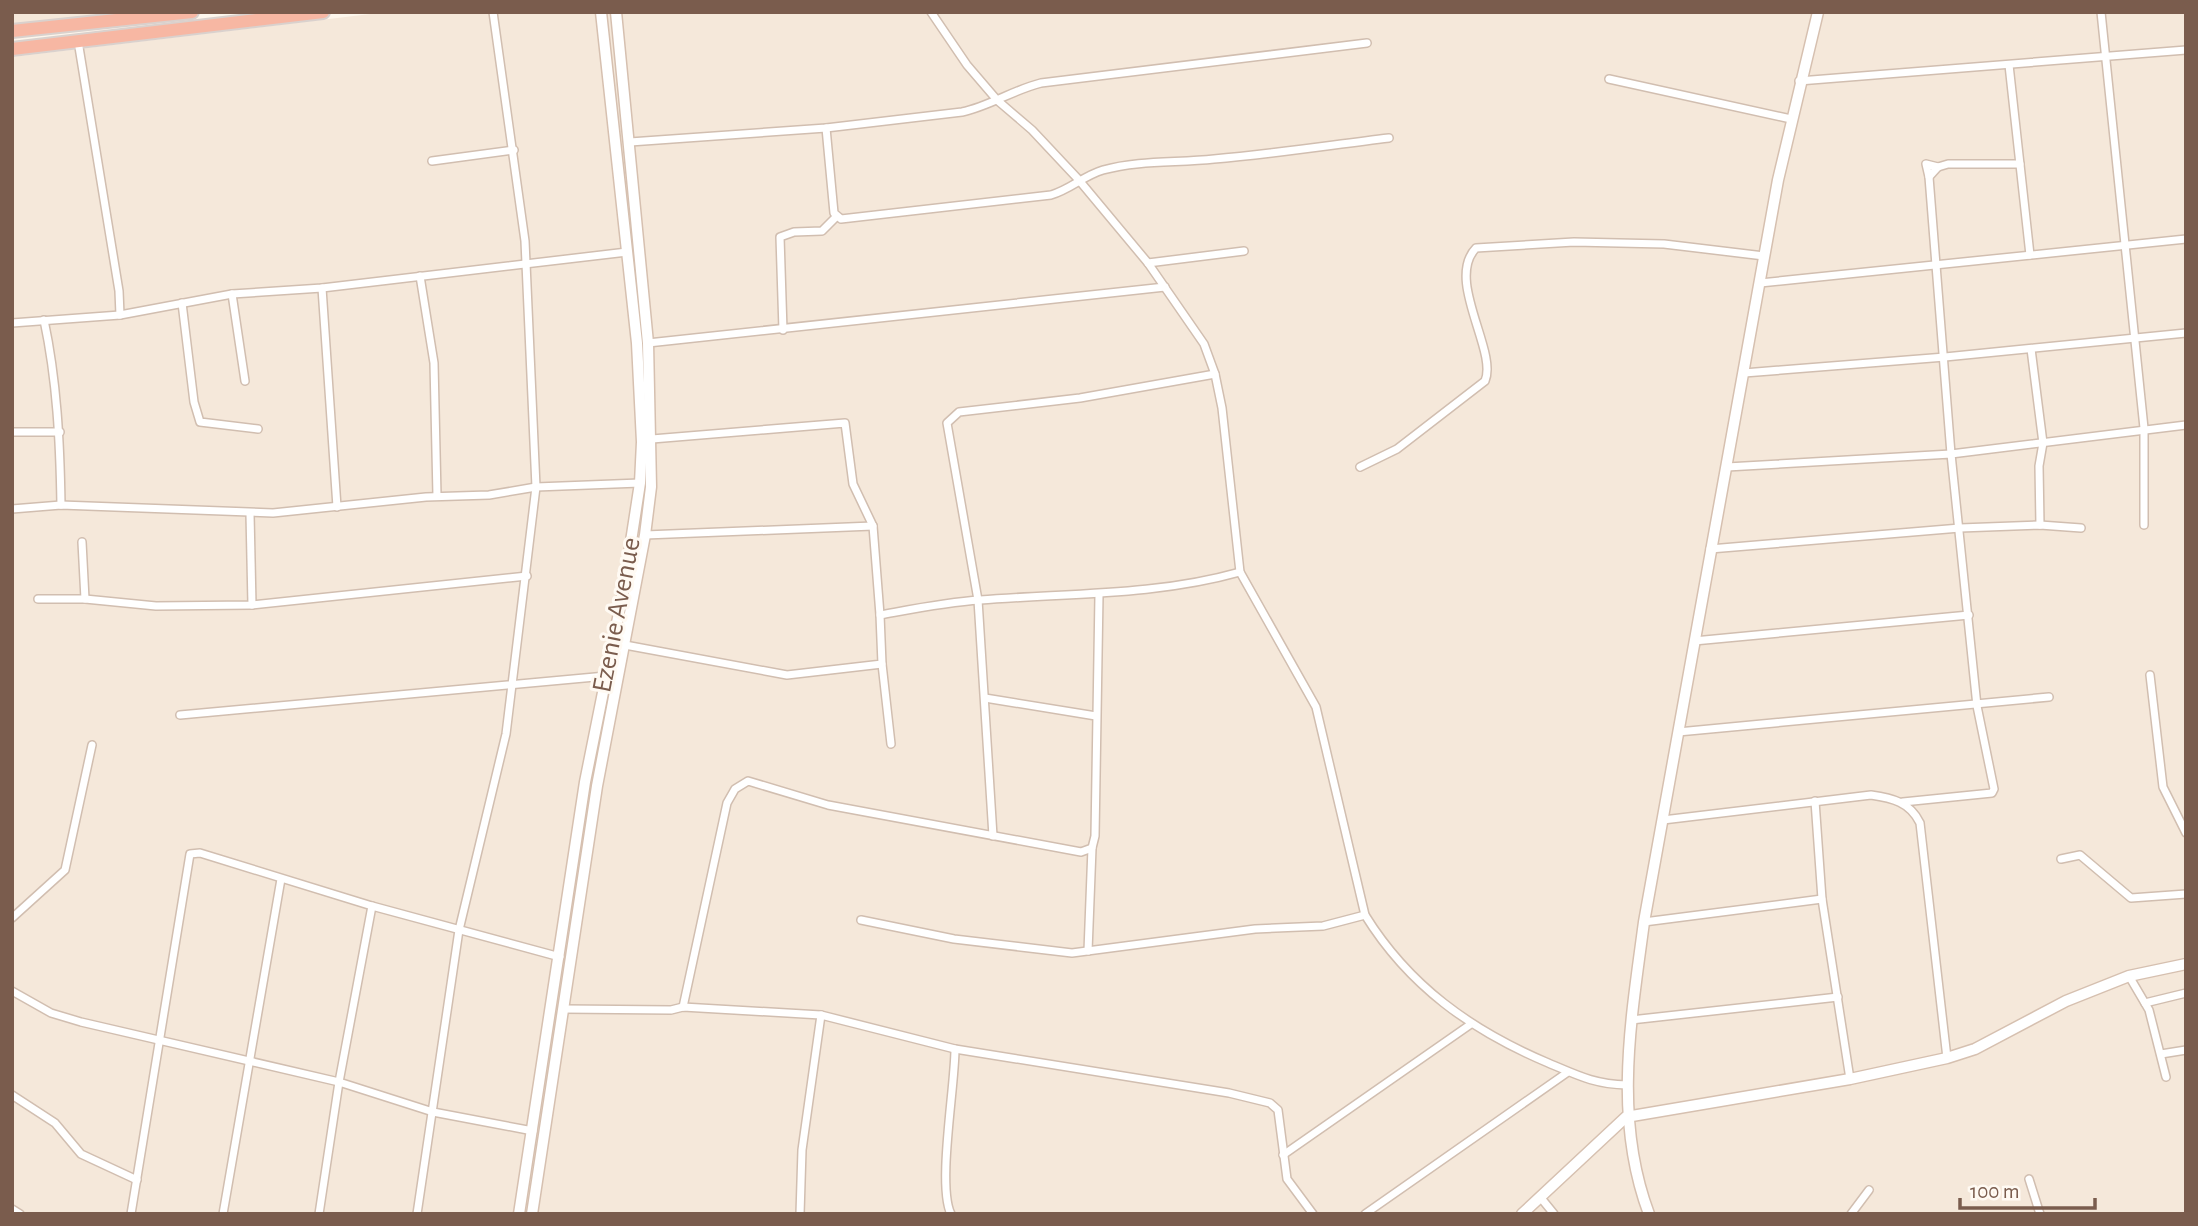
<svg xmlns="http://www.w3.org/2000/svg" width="2198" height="1226" font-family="'Alegreya Sans',sans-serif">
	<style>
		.residential { fill: #f5e8da }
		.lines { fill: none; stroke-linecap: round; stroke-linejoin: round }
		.street-casing { stroke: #d1beb0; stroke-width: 10 }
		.secondary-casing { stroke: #d6c0b0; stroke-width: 13 }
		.highway-casing { stroke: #dad1cd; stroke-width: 16 }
		.street { stroke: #fff; stroke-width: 7 }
		.secondary { stroke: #fff; stroke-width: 10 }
		.highway { stroke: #f7b7a3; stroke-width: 12 }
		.labels { text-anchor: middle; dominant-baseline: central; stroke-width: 6; stroke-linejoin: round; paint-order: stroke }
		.street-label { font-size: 28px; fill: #7a5c4d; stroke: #fffaf3 }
	</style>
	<rect width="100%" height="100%" fill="#fdf6ec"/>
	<g class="residential">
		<polygon points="12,12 160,12 12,29"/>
		<polygon points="387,12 2186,12 2186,1214 12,1214 12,57"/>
	</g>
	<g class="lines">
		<g class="street-casing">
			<g id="street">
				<path d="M 931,12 L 967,65 L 997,100 L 1032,130 L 1078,179 L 1148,263 L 1204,344 L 1215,374 L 1222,408 L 1240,572 L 1316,707 L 1365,915 C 1409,986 1471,1030 1546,1062 C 1577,1075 1593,1084 1627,1085"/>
				<polyline points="2101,12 2144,428 2144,525"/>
				<polyline points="78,41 119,291 120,315"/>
				<polyline points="2009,65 2030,255"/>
				<polyline points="1609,79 1791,119"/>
				<polyline points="1799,81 2186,50"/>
				<path d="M 826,128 L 834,213 L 841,219 L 1051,195 C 1071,189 1083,176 1103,170 C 1139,160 1177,163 1214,159 C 1273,154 1331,145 1389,138"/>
				<path d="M 630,142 L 826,128 L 962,112 C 990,106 1013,90 1041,83 L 1367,43"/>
				<polyline points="432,161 514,150"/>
				<polyline points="2020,164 1948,164 1938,167 1929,177 1951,454 2186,425"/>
				<polyline points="1929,177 1926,164 1938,167"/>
				<polyline points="1148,263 1244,251"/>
				<polyline points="420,276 434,363 437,496"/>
				<polyline points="1760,283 2186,239"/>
				<polyline points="322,288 337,507"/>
				<polyline points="232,294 245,381"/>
				<polyline points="182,303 194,402 200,422 258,429"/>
				<path d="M 44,320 C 57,381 60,442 61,505"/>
				<polyline points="12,323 120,315 232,294 322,288 627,252"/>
				<polyline points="783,330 780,237 794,232 822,231 836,217"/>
				<polyline points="648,343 1165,287"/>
				<polyline points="2031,349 2043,443 2039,466 2040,525"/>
				<polyline points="1744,373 1945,357 2186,333"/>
				<polyline points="12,432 60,432"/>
				<polyline points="652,439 845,423 853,484 873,526 880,615"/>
				<path d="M 1360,467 L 1397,449 L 1485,381 C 1498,351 1445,280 1476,248 L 1574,242 L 1664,244 L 1764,256"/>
				<polyline points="1727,467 1951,454 1977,706 1994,789 1992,793 1903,802"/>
				<polyline points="12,509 61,505 273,513 426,497 489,495 536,487 640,483"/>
				<polyline points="250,514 252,605"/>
				<polyline points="645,535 873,526"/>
				<polyline points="82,542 85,599"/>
				<polyline points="1710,549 1960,528 2040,525 2081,528"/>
				<polyline points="38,599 85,599 156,606 252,605 527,576"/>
				<polyline points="1694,641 1969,615"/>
				<path d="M 625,645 L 787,675 L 882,664 L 880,615 C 913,609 947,602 980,600 C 1068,593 1155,596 1240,572"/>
				<polyline points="882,664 891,744"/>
				<polyline points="2150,675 2163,787 2186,833"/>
				<polyline points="985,698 1096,716"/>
				<polyline points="180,715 606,676"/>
				<polyline points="1678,732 2049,697"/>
				<polyline points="1815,801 1822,899 1850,1079"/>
				<path d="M 1663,820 L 1871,795 C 1892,798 1910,802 1920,823 L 1947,1058"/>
				<polyline points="993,836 978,600 947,423 959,412 1080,398 1215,374"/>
				<polyline points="2061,859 2080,855 2131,898 2186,894"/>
				<polyline points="12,918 65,870 92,745"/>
				<polyline points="861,920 954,939 1072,953 1255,929 1323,926 1365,915"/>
				<polyline points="1644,922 1822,899"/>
				<polyline points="1088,951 1092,848"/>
				<polyline points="2129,976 2149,1010 2166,1077"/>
				<polyline points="12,991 51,1013 81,1022 339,1082 433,1112 533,1131"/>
				<polyline points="2145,1003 2186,993"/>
				<polyline points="683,1007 727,803 735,789 748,781 828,805 1081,852 1092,848 1095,836 1099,595"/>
				<polyline points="564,1009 671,1010 683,1007 821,1015 955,1049 1229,1093 1270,1103 1278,1110 1287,1179 1313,1214"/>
				<polyline points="1631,1020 1838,997"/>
				<polyline points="2161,1054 2186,1050"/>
				<polyline points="12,1095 55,1123 81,1154 137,1180"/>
				<polyline points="1283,1155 1471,1024"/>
				<polyline points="2029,1179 2040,1214"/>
				<polyline points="1541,1198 1554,1214"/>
				<polyline points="12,1209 20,1214"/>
				<polyline points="131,1214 190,854 200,853 372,906 560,957"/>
				<polyline points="223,1214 281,879"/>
				<polyline points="319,1214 339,1082 372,906"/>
				<polyline points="417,1214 459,930 506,734 536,487 525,241 493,12"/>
				<polyline points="800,1214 802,1150 821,1015"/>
				<path d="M 951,1214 C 937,1186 955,1087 955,1049"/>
				<polyline points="1365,1214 1568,1072"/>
				<polyline points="1851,1214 1869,1190"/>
			</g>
		</g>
		<g class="secondary-casing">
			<g id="secondary">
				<polyline points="519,1214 585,782 623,593 640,483 642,442 637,343 601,12"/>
				<polyline points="532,1214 597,786 645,535 651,487 648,343 616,12"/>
				<polyline points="1522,1214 1626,1117 1850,1079 1947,1058 1975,1049 2066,1001 2129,976 2186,964"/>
				<path d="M 1649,1214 C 1613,1119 1631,1020 1644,922 L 1778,180 L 1818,12"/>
			</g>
		</g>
		<g class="highway-casing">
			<g id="highway">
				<polyline points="12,31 192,12"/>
				<polyline points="12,49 323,12"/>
			</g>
		</g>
		<use href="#street" class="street"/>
		<use href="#secondary" class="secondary"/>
		<use href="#highway" class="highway"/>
	</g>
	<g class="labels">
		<g class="street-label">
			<text transform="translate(617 615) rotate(-79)">Ezenie Avenue</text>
		</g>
	</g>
	<rect width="2198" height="1226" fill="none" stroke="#7a5c4d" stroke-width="28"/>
	<path d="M1960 1198v10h135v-10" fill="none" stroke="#7a5c4d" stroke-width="3.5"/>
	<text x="1970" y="1198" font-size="21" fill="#7a5c4d" stroke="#fffaf3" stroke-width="5" paint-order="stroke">100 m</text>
</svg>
